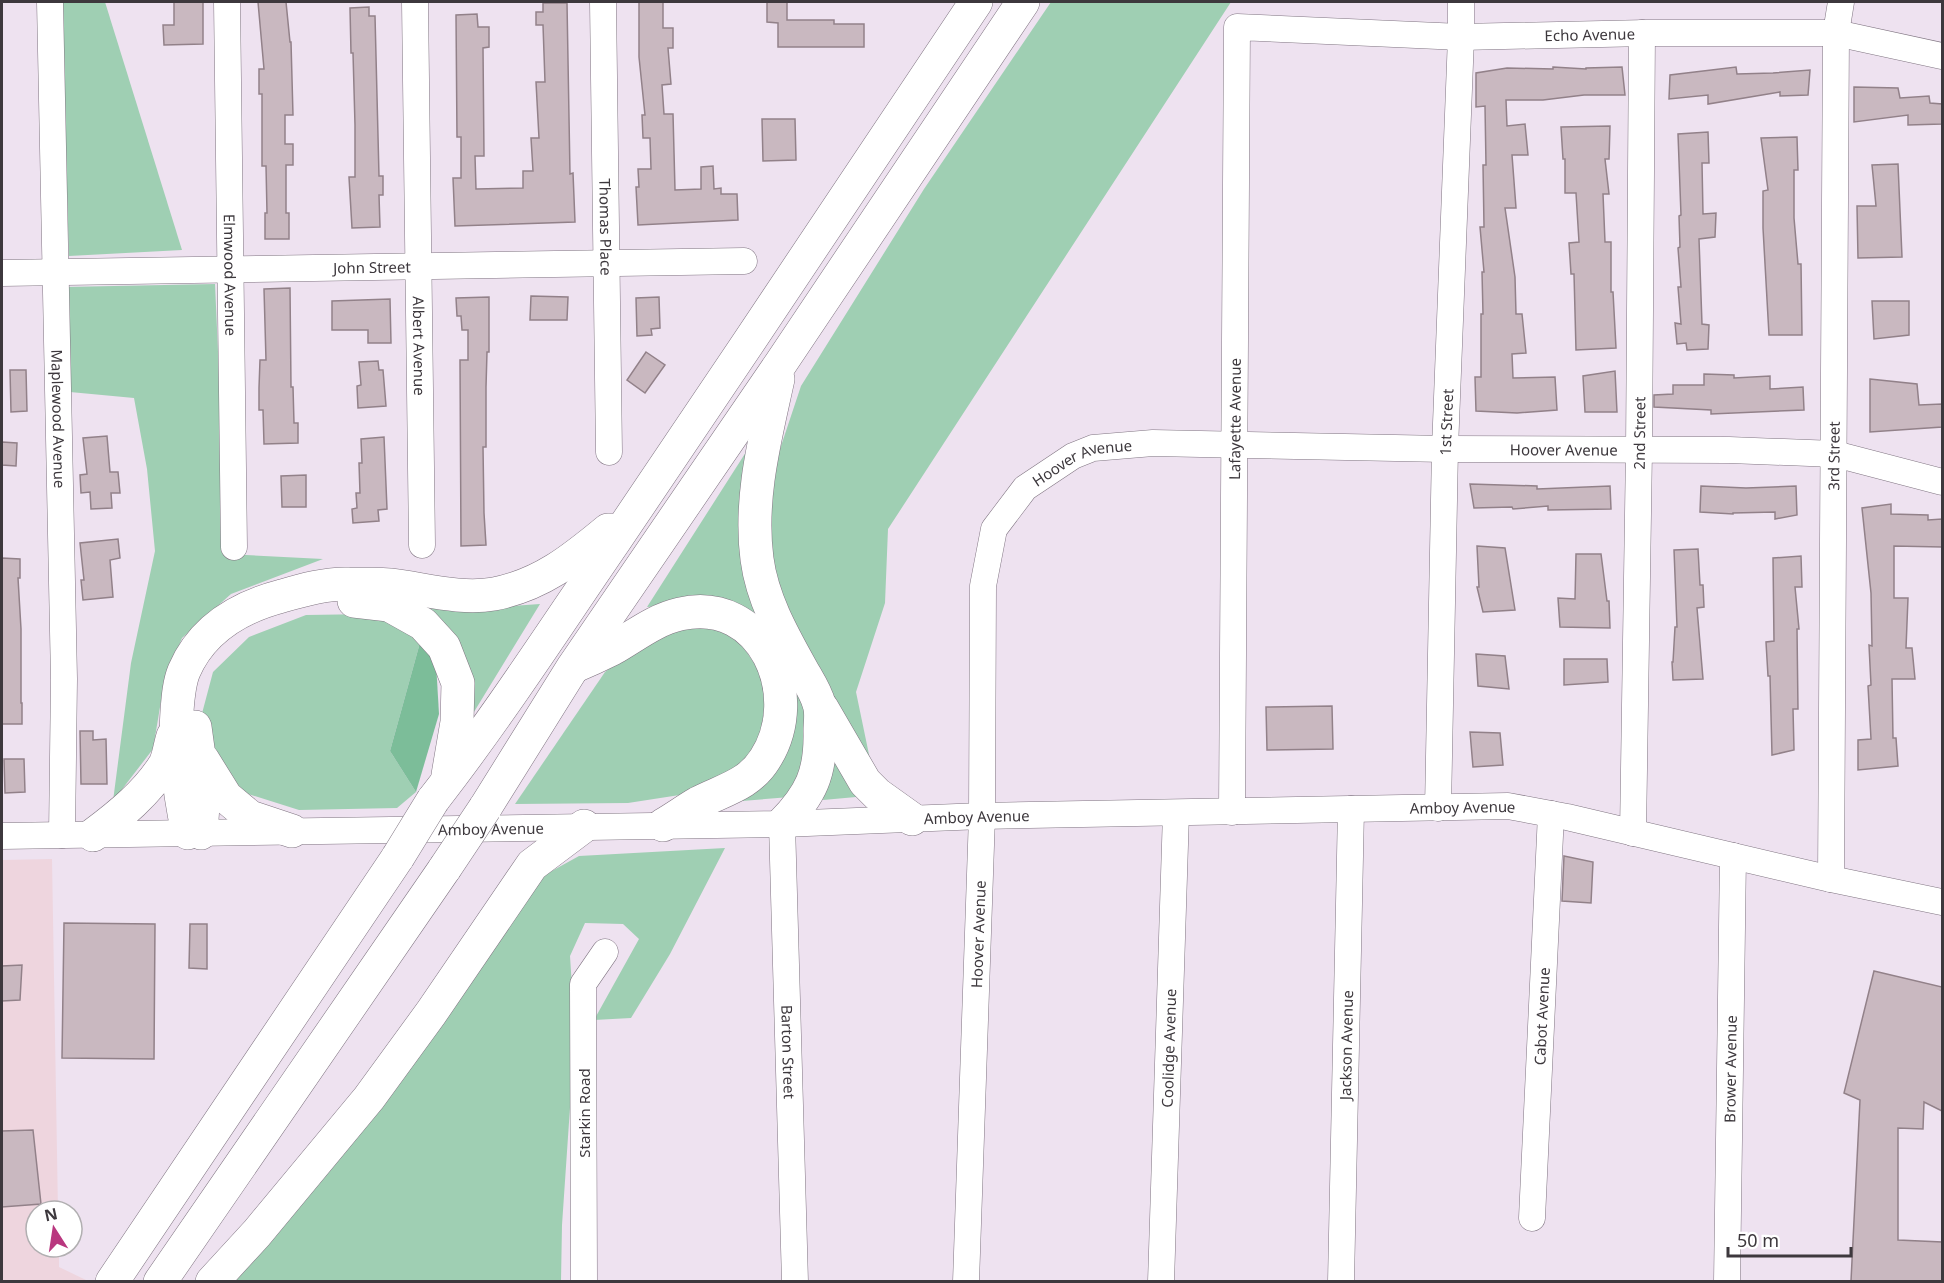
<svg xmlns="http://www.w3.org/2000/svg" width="1944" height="1283" font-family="'Noto Sans',sans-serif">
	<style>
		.commercial { fill: #eed5de }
		.green { fill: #9fcfb3 }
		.forest { fill: #7cbd99 }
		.building { fill: #c9b8c0; stroke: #928189; stroke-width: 1.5 }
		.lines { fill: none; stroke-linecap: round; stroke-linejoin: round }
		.minor-casing { stroke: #807582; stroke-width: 27 }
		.highway-casing { stroke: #807582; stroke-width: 34 }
		.minor { stroke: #fff; stroke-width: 26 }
		.highway { stroke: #fff; stroke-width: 33 }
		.highway-bridge-casing { stroke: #807582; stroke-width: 34; stroke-linecap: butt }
		.highway-bridge { stroke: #fff; stroke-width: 33 }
		.labels { text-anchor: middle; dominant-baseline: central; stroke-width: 4.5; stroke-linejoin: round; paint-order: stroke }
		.street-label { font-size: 15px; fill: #3d383d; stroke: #fff }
	</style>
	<rect width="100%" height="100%" fill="#eee2f0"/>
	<polygon class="commercial" points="52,859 58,1211 36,1211 36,1247 59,1247 59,1267 86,1280 2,1281 2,860"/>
	<g class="green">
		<polygon points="61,2 105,2 182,250 69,256"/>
		<polygon points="1051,2 1231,2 888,529 885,603 856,692 872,769 789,624 771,561 767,488 801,386 924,189"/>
		<polygon points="215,284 227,554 323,559 231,594 182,638 164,683 153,749 113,801 131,663 155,551 147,469 134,398 70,392 64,287"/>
		<polygon points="755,438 771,637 717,602 647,607"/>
		<polygon points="401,598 484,608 540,604 466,725"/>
		<polygon points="372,614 421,639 390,751 416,792 397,808 299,810 229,788 200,721 213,672 249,637 306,615"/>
		<polygon points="687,623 732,630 768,684 762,738 737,774 699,792 628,803 515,804 605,672 652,635"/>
		<polygon points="788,670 807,714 809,758 790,797 729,802"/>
		<polygon points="832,744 867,796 823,800"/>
		<polygon points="725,848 670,954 631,1018 594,1020 639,939 623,924 585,923 570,956 575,1034 562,1225 561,1281 231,1282 541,877 579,856"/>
	</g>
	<polygon class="forest" points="421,639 436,663 439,714 416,792 390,751"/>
	<g class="building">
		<polygon points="174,2 203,2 203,44 164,45 163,25 174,25"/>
		<polygon points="258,2 286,2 290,42 291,42 293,115 285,115 285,144 293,144 293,165 286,165 286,213 289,213 289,239 265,239 265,213 267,213 266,166 262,166 262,94 259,94 259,69 264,69"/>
		<polygon points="639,2 663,2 663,28 673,28 673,48 668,48 671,84 662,85 664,114 673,114 675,190 701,189 701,167 713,166 714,189 721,188 721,194 737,194 738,220 638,225 636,187 639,187 638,169 651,169 650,138 643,138 642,115 645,115 639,57"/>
		<polygon points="767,2 787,2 787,20 834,20 834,24 864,24 864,47 778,47 778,23 767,22"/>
		<polygon points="543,3 567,3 570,174 573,173 575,222 455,226 453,178 461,178 461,137 457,137 456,15 477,14 478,27 489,27 489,47 483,48 484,156 475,156 476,189 523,188 523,171 533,171 531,138 539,138 536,82 545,82 543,25 536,25 536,12 543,12"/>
		<polygon points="369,7 369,16 375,16 379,176 383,176 383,195 379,195 380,227 352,228 349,177 355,177 355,125 353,53 351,53 350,8"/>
		<polygon points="1553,67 1586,69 1586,68 1622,67 1625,95 1584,95 1543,100 1506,100 1507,126 1525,124 1528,155 1512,155 1516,208 1505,208 1515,277 1516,314 1522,314 1526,353 1512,354 1513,378 1555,377 1557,410 1517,413 1476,411 1475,377 1481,377 1481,314 1483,314 1482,272 1484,272 1480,227 1484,227 1483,165 1486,165 1485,106 1476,107 1476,73 1507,68 1553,69"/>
		<polygon points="1736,67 1737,74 1773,73 1810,70 1808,95 1780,96 1780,92 1708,104 1708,95 1669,99 1670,75"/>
		<polygon points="1854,87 1898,88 1900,98 1929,96 1930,103 1942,104 1942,124 1908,125 1908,115 1854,122"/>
		<polygon points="762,119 795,119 796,160 763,161"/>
		<polygon points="1610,126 1609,159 1605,159 1609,194 1603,194 1605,242 1611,242 1611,292 1613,292 1616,348 1576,350 1574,274 1571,274 1569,243 1579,242 1576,193 1565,193 1565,159 1563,159 1561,127"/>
		<polygon points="1708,132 1709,163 1702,163 1703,214 1716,213 1715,237 1699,239 1702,324 1709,325 1708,349 1687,350 1686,343 1677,344 1675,323 1681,324 1678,287 1681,287 1678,248 1680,247 1679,216 1681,215 1678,134"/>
		<polygon points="1797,137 1798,170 1794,170 1794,218 1798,264 1801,264 1802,335 1769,335 1763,228 1763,191 1768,190 1761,138"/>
		<polygon points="1898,164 1902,257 1858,258 1857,206 1876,206 1872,165"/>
		<polygon points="290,288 291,387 293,387 294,423 298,423 298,443 264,444 263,410 259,410 259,388 260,360 266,360 264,289"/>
		<polygon points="531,296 568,297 567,320 530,320"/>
		<polygon points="489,297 489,352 487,352 486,387 486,447 483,447 484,513 486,545 461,546 460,360 468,360 468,330 462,330 461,316 457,316 456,298"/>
		<polygon points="659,297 660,328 651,329 652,335 637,336 636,298"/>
		<polygon points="390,299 391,343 368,343 368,330 332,330 332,301"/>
		<polygon points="1872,301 1909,301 1909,335 1874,339"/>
		<polygon points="646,352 665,365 645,393 627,380"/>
		<polygon points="378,361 379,370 383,370 386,406 358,408 357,386 361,385 359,362"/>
		<polygon points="10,370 26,370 27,411 11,412"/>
		<polygon points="1615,371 1617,412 1585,412 1583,376"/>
		<polygon points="1704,374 1734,375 1734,378 1770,376 1770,389 1803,387 1804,410 1711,414 1711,410 1654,407 1654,395 1673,394 1673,385 1704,385"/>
		<polygon points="1870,379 1917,384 1919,405 1942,404 1942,427 1870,432"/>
		<polygon points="107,436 110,472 118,472 120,493 111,493 112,508 91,509 90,492 81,493 80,475 87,474 83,438"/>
		<polygon points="384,437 387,509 378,510 379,521 353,523 352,509 357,508 356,493 360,493 359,463 362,463 361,439"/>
		<polygon points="2,442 17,443 16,466 2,465"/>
		<polygon points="306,475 306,507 282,507 281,476"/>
		<polygon points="1470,484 1537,486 1537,489 1610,486 1611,509 1548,510 1548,506 1513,509 1512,507 1474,508"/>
		<polygon points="1701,486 1746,488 1796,486 1797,515 1775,519 1775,512 1733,513 1733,514 1700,512"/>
		<polygon points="1891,504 1891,514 1928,515 1928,520 1942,519 1942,547 1894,546 1894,598 1908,598 1906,648 1912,648 1915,679 1892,679 1893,738 1896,738 1898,766 1858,770 1858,740 1871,739 1868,686 1871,685 1869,645 1872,646 1871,593 1862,508"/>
		<polygon points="118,539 120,558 110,560 113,597 83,600 81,580 84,580 80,543"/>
		<polygon points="1477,546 1505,548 1515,610 1483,612 1477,587 1479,587"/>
		<polygon points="1698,549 1700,585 1703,585 1704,607 1697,608 1703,679 1673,680 1672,662 1673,662 1675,627 1677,627 1674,550"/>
		<polygon points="1576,554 1601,554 1607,601 1609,601 1610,628 1560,627 1558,598 1575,599"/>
		<polygon points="1801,556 1802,587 1795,587 1799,629 1797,629 1798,709 1793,709 1794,750 1772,755 1770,676 1768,676 1766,642 1774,641 1773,558"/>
		<polygon points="2,558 20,559 20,578 18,578 21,629 21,703 22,703 22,724 2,724"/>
		<polygon points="1476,654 1505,656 1509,689 1478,686"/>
		<polygon points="1564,659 1607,659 1608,682 1564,685"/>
		<polygon points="1332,706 1333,749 1267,750 1266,707"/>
		<polygon points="80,731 93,731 93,740 106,739 107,784 81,784"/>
		<polygon points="1470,732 1500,733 1503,765 1473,767"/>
		<polygon points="4,759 24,759 25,792 5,793"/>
		<polygon points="1564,856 1593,862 1591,903 1562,901"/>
		<polygon points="64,923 155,924 154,1059 62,1058"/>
		<polygon points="190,924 207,924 207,969 189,968"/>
		<polygon points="22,965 20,1000 2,1001 2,966"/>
		<polygon points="1874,971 1942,987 1942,1111 1924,1102 1923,1129 1898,1128 1898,1240 1942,1242 1942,1281 1851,1281 1860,1100 1844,1093"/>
		<polygon points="33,1130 41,1204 2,1207 2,1131"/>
	</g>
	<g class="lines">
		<g class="minor-casing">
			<g id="minor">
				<path id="s1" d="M 50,2 L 64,679 L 62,835"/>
				<path id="s2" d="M 227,2 L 234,547"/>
				<path id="s3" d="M 415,2 L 422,545"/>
				<path id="s4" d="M 603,2 L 609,452"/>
				<path id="s5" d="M 2,273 L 744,261"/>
				<path id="s6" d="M 1438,808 L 1445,449 L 1461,37 L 1461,2"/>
				<path id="s7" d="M 1232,812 L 1237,27 L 1461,37 L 1647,33 L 1836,33 L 1942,56"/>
				<path id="s8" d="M 782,824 L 795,1282"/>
				<path id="s9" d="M 1633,833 L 1639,450 L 1642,33"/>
				<path id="s10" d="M 2,836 L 782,824 L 982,816 L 1508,806 L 1567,817 L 1831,879 L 1942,902"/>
				<path id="s11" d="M 1831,879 L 1836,33 L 1841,2"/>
				<path id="s12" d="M 1532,1218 L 1551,814"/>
				<polyline points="584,1282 583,984 605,952"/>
				<path id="s13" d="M 966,1282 L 982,816 L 983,586 L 994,529 L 1025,488 L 1073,456 L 1093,448 L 1153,443 L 1445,449 L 1729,450 L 1835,454 L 1942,482"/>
				<path id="s14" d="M 1161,1282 L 1176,813"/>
				<path id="s15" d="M 1341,1282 L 1351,809"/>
				<path id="s16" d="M 1727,1282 L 1733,856"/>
			</g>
		</g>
		<g class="highway-casing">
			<g id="highway">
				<path d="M 778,379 C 765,439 749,498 757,559 C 762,598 782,634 801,668 C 807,679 816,692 819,704 C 822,712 820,723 820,731 C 821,773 811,795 782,824"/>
				<polyline points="354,601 389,605 423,624 444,647 458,683 457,722 448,775"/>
				<path d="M 575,666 C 587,661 600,655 612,649 C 635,636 654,620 680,614 C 763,595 806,696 765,759 C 749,785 723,790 698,803 C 686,810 675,818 663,825"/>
				<polyline points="822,708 865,782 877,794 912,819"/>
				<polyline points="195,727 204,792 201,833"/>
				<polyline points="203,760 226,797 250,817 292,831"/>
				<path d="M 433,800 C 497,718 555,628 614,542 C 736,363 855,181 976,2"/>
				<polyline points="485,808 573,667 781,363 1023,2"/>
				<path d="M 188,833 C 179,792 174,753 177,711 C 178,698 179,683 184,671 C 202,629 240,607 282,596 C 302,590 327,583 349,584 C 363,584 376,584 390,585 C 424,589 460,600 494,594 C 541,585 573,559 608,530"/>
				<path d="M 93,835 C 120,815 148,792 165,764 C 169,756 170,745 173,736"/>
				<polyline points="112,1282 398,857"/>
				<polyline points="160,1282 445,868"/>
				<polyline points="212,1282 257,1233 369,1098 431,1013 532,865 584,826"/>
			</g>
		</g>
		<use href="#minor" class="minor"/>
		<use href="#highway" class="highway"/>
		<g class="highway-bridge-casing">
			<g id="highway-bridge">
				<polyline points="398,857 433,800"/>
				<polyline points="445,868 485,808"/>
			</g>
		</g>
		<use href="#highway-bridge" class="highway-bridge"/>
	</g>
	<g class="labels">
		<g class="street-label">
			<text stroke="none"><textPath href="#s7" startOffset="1138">Echo Avenue</textPath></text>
			<text stroke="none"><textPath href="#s4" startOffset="225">Thomas Place</textPath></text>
			<text stroke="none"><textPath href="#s5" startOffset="370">John Street</textPath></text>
			<text stroke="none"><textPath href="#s2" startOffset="273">Elmwood Avenue</textPath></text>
			<text stroke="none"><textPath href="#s3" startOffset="344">Albert Avenue</textPath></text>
			<text stroke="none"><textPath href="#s1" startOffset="417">Maplewood Avenue</textPath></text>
			<text stroke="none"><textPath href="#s7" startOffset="393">Lafayette Avenue</textPath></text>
			<text stroke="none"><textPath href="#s6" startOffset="386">1st Street</textPath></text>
			<text stroke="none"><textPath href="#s9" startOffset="400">2nd Street</textPath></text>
			<text stroke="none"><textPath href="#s13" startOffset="1356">Hoover Avenue</textPath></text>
			<text stroke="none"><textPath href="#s11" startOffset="423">3rd Street</textPath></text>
			<text stroke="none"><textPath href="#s13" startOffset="870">Hoover Avenue</textPath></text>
			<text stroke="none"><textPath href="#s10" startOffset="1461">Amboy Avenue</textPath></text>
			<text stroke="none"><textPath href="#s10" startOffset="975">Amboy Avenue</textPath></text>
			<text stroke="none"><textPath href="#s10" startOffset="489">Amboy Avenue</textPath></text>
			<text stroke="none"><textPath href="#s13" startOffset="348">Hoover Avenue</textPath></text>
			<text stroke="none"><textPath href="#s12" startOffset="202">Cabot Avenue</textPath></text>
			<text stroke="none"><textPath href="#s15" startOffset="237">Jackson Avenue</textPath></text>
			<text stroke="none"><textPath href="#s14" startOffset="234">Coolidge Avenue</textPath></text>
			<text stroke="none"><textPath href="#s8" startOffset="228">Barton Street</textPath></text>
			<text stroke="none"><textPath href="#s16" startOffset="213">Brower Avenue</textPath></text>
			<text transform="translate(584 1113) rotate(-90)">Starkin Road</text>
		</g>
	</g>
	<rect width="1944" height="1283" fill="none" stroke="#3d383d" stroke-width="6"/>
	<g transform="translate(54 1229) rotate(348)"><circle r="28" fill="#ffffff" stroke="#b1afb1" stroke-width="1.5"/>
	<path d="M0-4.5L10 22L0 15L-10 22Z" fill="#b9377f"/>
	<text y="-9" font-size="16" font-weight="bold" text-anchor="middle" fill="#3d383d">N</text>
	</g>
	<path d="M1728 1247v9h123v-9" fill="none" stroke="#3d383d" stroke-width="3"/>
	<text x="1737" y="1247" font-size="18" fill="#3d383d" stroke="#ffffff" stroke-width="4.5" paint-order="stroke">50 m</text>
</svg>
